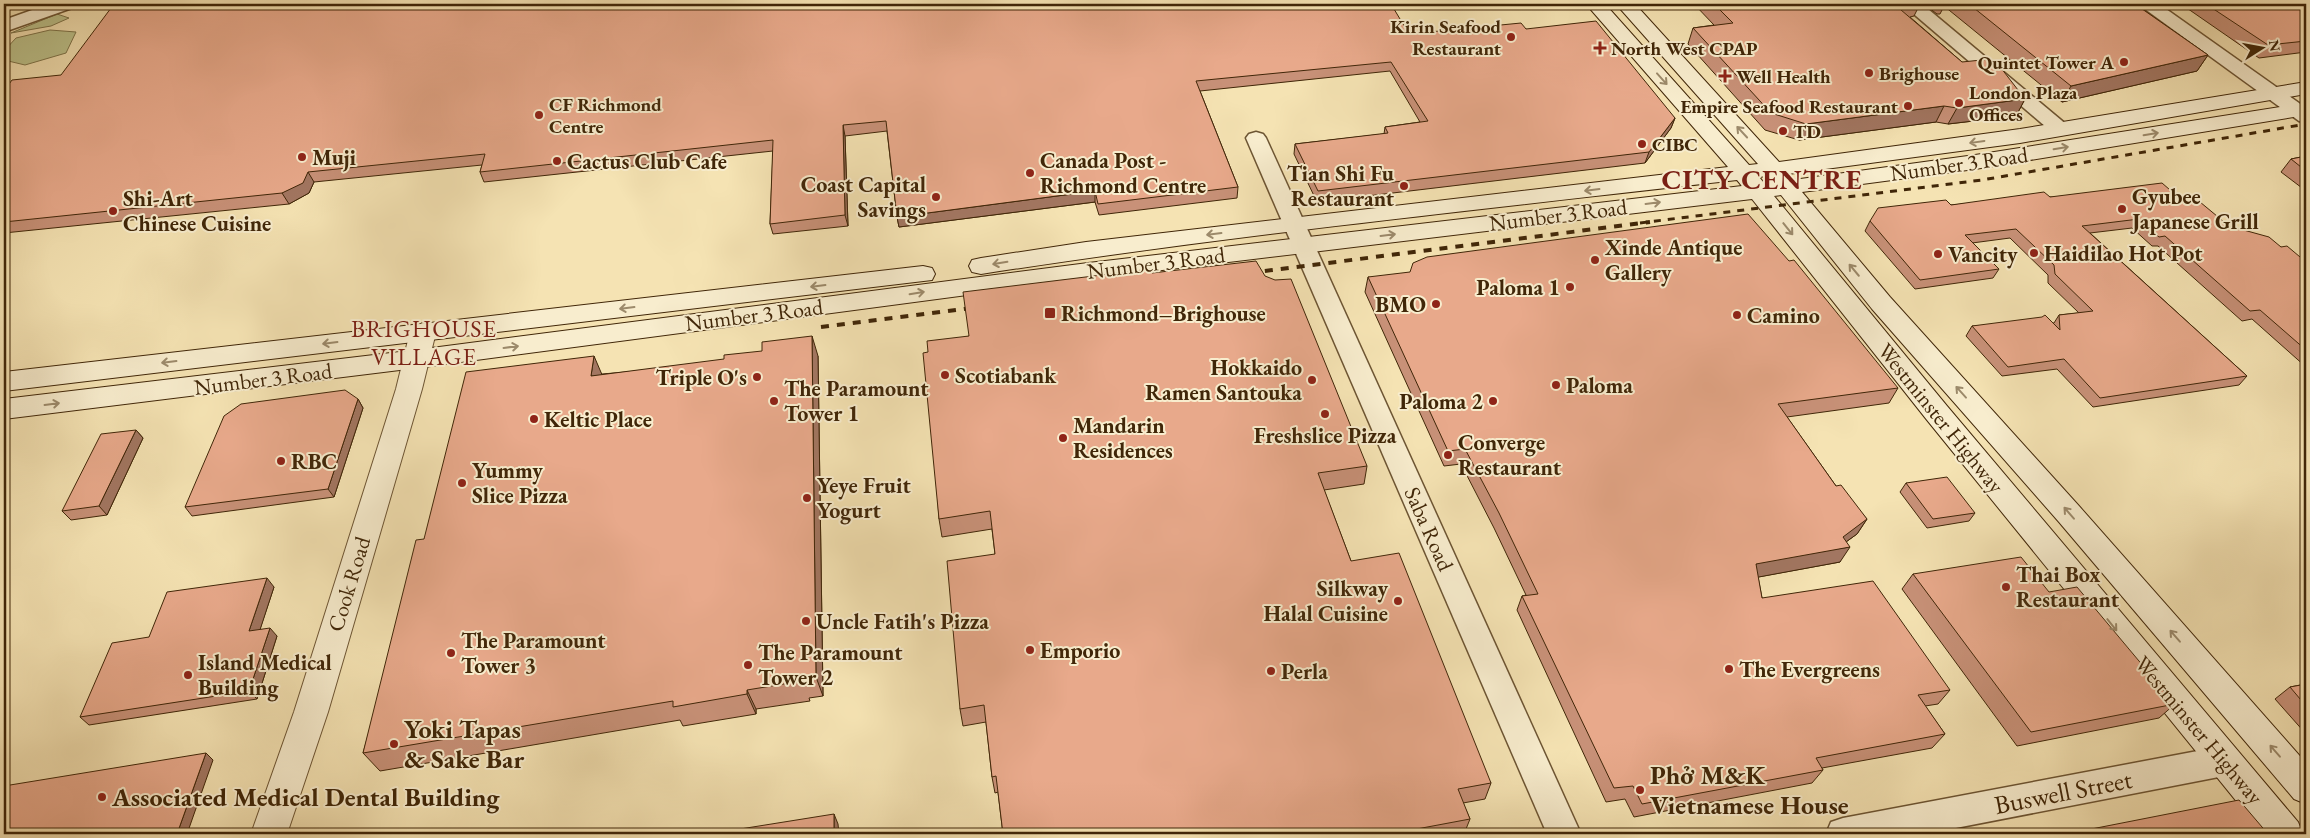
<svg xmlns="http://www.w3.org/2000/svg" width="2310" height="838" font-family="'EB Garamond',serif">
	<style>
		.green { fill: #bdc38c; stroke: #7e744a }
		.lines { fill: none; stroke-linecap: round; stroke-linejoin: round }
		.minor-casing { stroke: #6d5533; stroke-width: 3 }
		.tertiary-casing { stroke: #6d5533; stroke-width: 2 }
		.secondary-casing { stroke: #402608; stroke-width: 2 }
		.minor { fill: #f8edce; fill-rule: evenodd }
		.tertiary { fill: #f8edce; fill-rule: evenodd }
		.secondary { fill: #f8edce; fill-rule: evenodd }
		.rail-far1 { stroke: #402608; stroke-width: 3; stroke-dasharray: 7 7; stroke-linecap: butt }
		.rail { stroke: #402608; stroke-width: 4; stroke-dasharray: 8 8; stroke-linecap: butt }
		.wall { fill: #c89178; stroke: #402608 }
		.shaded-wall { fill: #a27661; stroke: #402608 }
		.building { fill: #e8a98b; stroke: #402608 }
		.oneway { stroke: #9c8a6b }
		.poi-dot { fill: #8f2418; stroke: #f8edce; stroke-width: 2 }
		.labels { text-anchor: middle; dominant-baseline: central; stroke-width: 4; stroke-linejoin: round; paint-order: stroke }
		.far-poi-label { font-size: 19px; font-weight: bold; fill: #402608; stroke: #f8edce; text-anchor: start }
		.poi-label { font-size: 22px; font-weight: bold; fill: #402608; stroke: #f8edce; text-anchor: start }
		.street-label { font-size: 22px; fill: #402608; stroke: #f8edce }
		.neighbourhood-label { font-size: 24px; letter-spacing: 1px; fill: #7a1f14; stroke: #f8edce }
		.near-poi-label { font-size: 26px; font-weight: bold; fill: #402608; stroke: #f8edce; text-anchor: start }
		.near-street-label { font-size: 26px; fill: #402608; stroke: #f8edce }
		.district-label { font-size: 28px; font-weight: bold; letter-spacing: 1px; fill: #7a1f14; stroke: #f8edce }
	</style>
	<rect width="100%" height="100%" fill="#f5e3b3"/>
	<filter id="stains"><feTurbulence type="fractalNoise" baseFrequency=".004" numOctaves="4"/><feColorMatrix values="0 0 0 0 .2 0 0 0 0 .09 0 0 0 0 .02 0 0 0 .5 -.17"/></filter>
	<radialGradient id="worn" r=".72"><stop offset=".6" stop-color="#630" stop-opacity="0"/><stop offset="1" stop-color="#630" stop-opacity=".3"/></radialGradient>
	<g class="green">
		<polygon points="57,14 69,18 51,26 11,33"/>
		<polygon points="50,30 76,32 66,53 25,65 4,60 4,51 16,38"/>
	</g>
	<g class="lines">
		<g class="minor-casing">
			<g id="minor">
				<polygon points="49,4 75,4 72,8 4,32 4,20"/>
				<polygon points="1902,4 1922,4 2067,125 2070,129 2067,133 2060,135 2053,133"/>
				<polygon points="2138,4 2159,4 2306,108 2306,123 2299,121"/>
				<polygon points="1256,132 1263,134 1266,138 1581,834 1547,834 1246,138 1249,134"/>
				<polygon points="2224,746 2236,750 2240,761 2236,772 2224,776 1925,834 1826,834 1831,822 1843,818"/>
			</g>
		</g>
		<g class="tertiary-casing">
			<polygon id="tertiary" points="423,323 432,326 436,332 422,389 328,712 287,834 251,834 294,712 396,389 410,332 414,326"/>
		</g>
		<g class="secondary-casing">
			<g id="secondary">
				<path d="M 1586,4 L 1605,4 L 1749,165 L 1758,164 L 1616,4 L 1635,4 L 1779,162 L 2020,129 L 2306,82 L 2306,94 L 2020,143 L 1788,174 L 1793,180 L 1975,155 L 2306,103 L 2306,115 L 1975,169 L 1802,192 L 1890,297 L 2079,506 L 2306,763 L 2306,804 L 2294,799 L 2059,522 L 1872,309 L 1781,195 L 1774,196 L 1947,406 L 2298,822 L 2303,834 L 2263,834 L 1927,420 L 1752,199 L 1088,279 L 416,368 L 4,419 L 4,399 L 416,350 L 1088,263 L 1742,186 L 1737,180 C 1485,209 1232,235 981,274 L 972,272 L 969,266 L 972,260 L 981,258 L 1086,242 L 1728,167 ZM 1767,176 L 1771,182 L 1764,183 L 1759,177 Z"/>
				<polygon points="923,266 932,268 935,274 932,280 4,391 4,372"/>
			</g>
		</g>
		<use href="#minor" class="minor"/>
		<use href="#tertiary" class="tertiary"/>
		<use href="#secondary" class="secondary"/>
		<polyline class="rail-far1" points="1640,223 1982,180 2306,124"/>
		<g class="rail">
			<polyline points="1249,273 1650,222"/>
			<polyline points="821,327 979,307"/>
		</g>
	</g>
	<g class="wall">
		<polygon points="1694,4 1920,4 1914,16 1910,17 1962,62 2025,99 2016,116 1948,124 1936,122 1799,140 1765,130 1688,44 1693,28 1714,25"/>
		<polygon points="1924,4 2135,4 2208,55 2197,71 2062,102 1944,6 1940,14 1937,14"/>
		<polygon points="2181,4 2306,4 2306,52 2259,58"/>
		<polygon points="1526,29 1675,118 1671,128 1645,163 1317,202 1294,154 1295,144 1384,134 1385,127 1420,122 1390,71 1200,91 1238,187 1237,198 1099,215 1095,202 899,227 897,217 887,131 845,136 848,226 773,234 770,224 773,151 484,182 480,172 482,165 314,182 309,193 289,204 4,233 4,91"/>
		<polygon points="2306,156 2306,191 2281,172 2291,159"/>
		<polygon points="2050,197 2185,203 2229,226 2281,247 2306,262 2306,367 2252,319 2242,321 2158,246 2152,246 2132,228 2090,233 2247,376 2239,385 2093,407 2057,369 2002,376 1966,336 1972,326 2054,323 2059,315 2079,313 2048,283 2048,275 2010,238 1972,243 1999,269 1993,278 1915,289 1865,231 1870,221 1951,205"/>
		<polygon points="1152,273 1367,466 1364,484 1324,490 1351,561 1491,783 1485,799 1463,803 1470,819 1464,834 1003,834 998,792 995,793 992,777 986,722 963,726 960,709 995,554 992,529 942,537 939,519 928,352 969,336"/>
		<polygon points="1368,277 1898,388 1889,403 1787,417 1836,486 1867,519 1857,534 1846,542 1840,562 1758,577 1762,598 1950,690 1938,704 1925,706 1945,734 1932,748 1822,768 1823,770 1812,783 1634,817 1625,799 1606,802 1517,610 1522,596 1526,595 1494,528 1461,464 1444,466 1365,292"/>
		<polygon points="818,356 823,696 809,698 810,701 756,709 756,714 683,726 680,720 380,771 363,753 424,539 602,374"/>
		<polygon points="358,399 363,408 334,497 192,516 185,507"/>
		<polygon points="136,430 143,438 107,515 71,520 62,511"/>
		<polygon points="1906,483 1975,513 1969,521 1927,528 1900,492"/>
		<polygon points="1913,574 2175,704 2159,718 2017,746 1902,589"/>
		<polygon points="274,587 260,629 277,636 257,699 89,725 80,717 149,637"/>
		<polygon points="2306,684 2306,734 2275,699 2290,687"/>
	</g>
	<g class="shaded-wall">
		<polygon points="2208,55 2197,71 2062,102 2071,86"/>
		<polygon points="2025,99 2016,116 1948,124 1957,108"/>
		<polygon points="1944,106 1936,122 1799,140 1806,124"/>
		<polygon points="1675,118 1671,128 1645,163 1649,152"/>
		<polygon points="843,125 845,136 848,226 845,215"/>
		<polygon points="308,172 314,182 309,193 289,204 282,193"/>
		<polygon points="1095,191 1095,202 899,227 897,217"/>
		<polygon points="812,336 818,356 823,696 816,677"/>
		<polygon points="594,356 603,377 591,376"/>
		<polygon points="358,399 363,408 334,497 328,489"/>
		<polygon points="136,430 143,438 107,515 99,506"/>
		<polygon points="1867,519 1857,534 1836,549 1850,547 1840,562 1748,579 1756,564"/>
		<polygon points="267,578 274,587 257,639 249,631"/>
		<polygon points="270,628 277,636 257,699 249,691"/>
		<polygon points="747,690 756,709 756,714 747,694"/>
		<polygon points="206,753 213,760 187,834 177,834"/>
		<polygon points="834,814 838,824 839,834 834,834"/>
	</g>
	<g class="building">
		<polygon points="114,4 1391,4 1409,34 1521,23 1526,29 1596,21 1675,118 1649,152 1318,191 1295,144 1388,133 1385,127 1428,121 1391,62 1196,81 1238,187 1098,204 1095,191 897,217 886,121 843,125 845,215 770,224 773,140 480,172 485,154 308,172 303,183 282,193 4,222 4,91 12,80 61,75"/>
		<polygon points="1714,4 1894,4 1962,62 1991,59 2001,68 2025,99 1957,108 1944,106 1806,124 1771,113 1693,28 1733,23"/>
		<polygon points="1969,4 2135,4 2208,55 2071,86"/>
		<polygon points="2206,4 2306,4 2306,41 2268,45"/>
		<polygon points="2306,156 2306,171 2291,159"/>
		<polygon points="2162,183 2185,203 2200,202 2229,226 2269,237 2281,247 2287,246 2306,262 2306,350 2260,310 2250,311 2165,236 2159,237 2139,219 2082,226 2247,376 2100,398 2064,359 2008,367 1972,326 2042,317 2045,315 2060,330 2059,315 2093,311 2055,274 2054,265 2016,229 1965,235 1999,269 1920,280 1870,221 1878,208 1946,200 1951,205 2044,192 2050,197"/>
		<polygon points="1748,214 1789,261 1794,260 1898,388 1778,404 1836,486 1841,485 1867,519 1843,537 1850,547 1756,564 1762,598 1873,581 1950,690 1918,695 1945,734 1816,758 1823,770 1642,804 1633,786 1614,788 1522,596 1538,594 1499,513 1465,449 1448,451 1368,277 1410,272 1413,263 1427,257"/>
		<polygon points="1256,261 1265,276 1275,280 1291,279 1367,466 1318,473 1351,561 1399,553 1491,783 1458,789 1470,819 1390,834 1003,834 996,776 992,777 984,705 960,709 947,561 995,554 990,511 939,519 923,353 928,352 927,341 969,336 963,292 1151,269 1152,273"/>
		<polygon points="812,336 816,677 802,679 802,681 747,690 747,694 673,707 673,701 363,753 416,540 424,539 466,372 594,356 591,376 724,359 724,355 762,351 762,342"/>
		<polygon points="345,390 358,399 328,489 185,507 224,416 241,404"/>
		<polygon points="136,430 99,506 62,511 101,434"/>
		<polygon points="1947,477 1975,513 1933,519 1906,483"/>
		<polygon points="2021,557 2049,592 2077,587 2175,704 2031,732 1913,574"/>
		<polygon points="267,578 249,631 270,628 249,691 80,717 112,643 149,637 167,592"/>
		<polygon points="2306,684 2306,706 2290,687"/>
		<polygon points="206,753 177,834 4,834 4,786"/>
		<polygon points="2239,800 2268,834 2066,834"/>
		<polygon points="834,814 834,834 709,834"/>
	</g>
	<defs><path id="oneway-shaft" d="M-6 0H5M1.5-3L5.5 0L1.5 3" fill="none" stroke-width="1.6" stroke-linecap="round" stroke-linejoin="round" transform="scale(1.25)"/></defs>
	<g class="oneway">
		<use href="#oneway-shaft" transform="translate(1662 79) rotate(48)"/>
		<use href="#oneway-shaft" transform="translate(1742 132) rotate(-133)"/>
		<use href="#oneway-shaft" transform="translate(2151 134) rotate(-9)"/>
		<use href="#oneway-shaft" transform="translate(1977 142) rotate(172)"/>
		<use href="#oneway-shaft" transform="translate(2061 148) rotate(-9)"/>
		<use href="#oneway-shaft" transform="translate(1592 190) rotate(173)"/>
		<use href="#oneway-shaft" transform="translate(1653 203) rotate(-7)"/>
		<use href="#oneway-shaft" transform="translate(1788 229) rotate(51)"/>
		<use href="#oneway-shaft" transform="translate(1214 234) rotate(173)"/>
		<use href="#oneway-shaft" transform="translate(1388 235) rotate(-7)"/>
		<use href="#oneway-shaft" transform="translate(1000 263) rotate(171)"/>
		<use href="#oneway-shaft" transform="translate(1854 270) rotate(-130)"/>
		<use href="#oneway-shaft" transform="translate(818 286) rotate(173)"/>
		<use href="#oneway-shaft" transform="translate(917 293) rotate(-9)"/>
		<use href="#oneway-shaft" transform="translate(627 308) rotate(173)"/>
		<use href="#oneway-shaft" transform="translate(330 343) rotate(173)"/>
		<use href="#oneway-shaft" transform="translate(511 347) rotate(-7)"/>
		<use href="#oneway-shaft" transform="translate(169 362) rotate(173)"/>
		<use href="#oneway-shaft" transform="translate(1961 392) rotate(-132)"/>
		<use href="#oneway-shaft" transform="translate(52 404) rotate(-7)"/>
		<use href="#oneway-shaft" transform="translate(2069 513) rotate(-131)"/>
		<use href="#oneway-shaft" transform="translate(2112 625) rotate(51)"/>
		<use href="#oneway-shaft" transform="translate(2175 636) rotate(-131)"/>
		<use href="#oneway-shaft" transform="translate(2275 751) rotate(-131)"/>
	</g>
	<g class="poi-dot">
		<circle cx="1511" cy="37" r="5"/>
		<path d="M1597.5 40.5h5v5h5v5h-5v5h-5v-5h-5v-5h5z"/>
		<circle cx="2124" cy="62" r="5"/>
		<circle cx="1869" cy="73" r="5"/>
		<path d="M1722.5 68.5h5v5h5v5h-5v5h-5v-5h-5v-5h5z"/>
		<circle cx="1959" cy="103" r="5"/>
		<circle cx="1908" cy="106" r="5"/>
		<circle cx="539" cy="115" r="5"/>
		<circle cx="1783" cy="131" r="5"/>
		<circle cx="1642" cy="144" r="5"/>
		<circle cx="302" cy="157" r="5"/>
		<circle cx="557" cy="161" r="5"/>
		<circle cx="1030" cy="173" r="5"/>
		<circle cx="1404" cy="186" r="5"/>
		<circle cx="936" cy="197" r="5"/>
		<circle cx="2122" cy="209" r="5"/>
		<circle cx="113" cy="211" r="5"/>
		<circle cx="2034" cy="253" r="5"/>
		<circle cx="1938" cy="254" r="5"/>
		<circle cx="1595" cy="260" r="5"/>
		<circle cx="1570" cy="287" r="5"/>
		<circle cx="1436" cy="304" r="5"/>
		<rect x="1044" y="307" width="12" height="12" rx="2.5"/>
		<circle cx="1737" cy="315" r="5"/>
		<circle cx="945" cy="375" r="5"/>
		<circle cx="757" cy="377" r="5"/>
		<circle cx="1312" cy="380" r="5"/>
		<circle cx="1556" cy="385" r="5"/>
		<circle cx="774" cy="401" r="5"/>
		<circle cx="1493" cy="401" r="5"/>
		<circle cx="1325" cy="414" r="5"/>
		<circle cx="534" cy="419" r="5"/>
		<circle cx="1063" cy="438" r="5"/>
		<circle cx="1448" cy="455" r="5"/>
		<circle cx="281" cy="461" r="5"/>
		<circle cx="462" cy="483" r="5"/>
		<circle cx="807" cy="498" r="5"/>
		<circle cx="2006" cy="587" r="5"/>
		<circle cx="1398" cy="601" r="5"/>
		<circle cx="806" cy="621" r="5"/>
		<circle cx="1030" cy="650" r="5"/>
		<circle cx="451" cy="653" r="5"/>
		<circle cx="748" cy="665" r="5"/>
		<circle cx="1729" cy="669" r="5"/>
		<circle cx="1271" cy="671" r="5"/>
		<circle cx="188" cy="675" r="5"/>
		<circle cx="394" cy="744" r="5"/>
		<circle cx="1640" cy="790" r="5"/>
		<circle cx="102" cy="797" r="5"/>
	</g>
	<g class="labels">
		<g class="far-poi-label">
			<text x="1501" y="26" text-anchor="end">Kirin Seafood<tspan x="1501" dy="22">Restaurant</tspan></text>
			<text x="1611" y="48">North West CPAP</text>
			<text x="2114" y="62" text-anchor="end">Quintet Tower A</text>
			<text x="1879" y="73">Brighouse</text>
			<text x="1736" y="76">Well Health</text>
			<text x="1969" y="92">London Plaza<tspan x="1969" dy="22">Offices</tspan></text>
			<text x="549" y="104">CF Richmond<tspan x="549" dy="22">Centre</tspan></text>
			<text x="1898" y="106" text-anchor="end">Empire Seafood Restaurant</text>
			<text x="1793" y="131">TD</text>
			<text x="1652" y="144">CIBC</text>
		</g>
		<g class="poi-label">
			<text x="312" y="157">Muji</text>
			<text x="1040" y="160">Canada Post -<tspan x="1040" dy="25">Richmond Centre</tspan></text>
			<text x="567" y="161">Cactus Club Cafe</text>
			<text x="1394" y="173" text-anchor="end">Tian Shi Fu<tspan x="1394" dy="25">Restaurant</tspan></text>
			<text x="926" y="184" text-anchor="end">Coast Capital<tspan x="926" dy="25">Savings</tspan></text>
			<text x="2132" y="196">Gyubee<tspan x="2132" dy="25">Japanese Grill</tspan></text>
			<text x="123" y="198">Shi-Art<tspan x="123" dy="25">Chinese Cuisine</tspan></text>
			<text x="1605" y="247">Xinde Antique<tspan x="1605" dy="25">Gallery</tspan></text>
			<text x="2044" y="253">Haidilao Hot Pot</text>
			<text x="1948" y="254">Vancity</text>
			<text x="1560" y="287" text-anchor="end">Paloma 1</text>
			<text x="1426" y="304" text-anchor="end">BMO</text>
			<text x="1061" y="313">Richmond–Brighouse</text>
			<text x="1747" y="315">Camino</text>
			<text x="1302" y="367" text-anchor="end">Hokkaido<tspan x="1302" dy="25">Ramen Santouka</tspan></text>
			<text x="955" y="375">Scotiabank</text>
			<text x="747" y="377" text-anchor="end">Triple O's</text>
			<text x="1566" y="385">Paloma</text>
			<text x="784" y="388">The Paramount<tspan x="784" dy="25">Tower 1</tspan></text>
			<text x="1483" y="401" text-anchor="end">Paloma 2</text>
			<text x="544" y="419">Keltic Place</text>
			<text x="1073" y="425">Mandarin<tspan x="1073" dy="25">Residences</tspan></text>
			<text x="1325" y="435" text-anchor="middle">Freshslice Pizza</text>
			<text x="1458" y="442">Converge<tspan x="1458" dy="25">Restaurant</tspan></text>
			<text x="291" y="461">RBC</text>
			<text x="472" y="470">Yummy<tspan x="472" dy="25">Slice Pizza</tspan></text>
			<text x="817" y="485">Yeye Fruit<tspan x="817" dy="25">Yogurt</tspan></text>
			<text x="2016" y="574">Thai Box<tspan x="2016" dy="25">Restaurant</tspan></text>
			<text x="1388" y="588" text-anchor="end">Silkway<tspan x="1388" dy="25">Halal Cuisine</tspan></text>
			<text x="816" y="621">Uncle Fatih's Pizza</text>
			<text x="461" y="640">The Paramount<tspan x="461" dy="25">Tower 3</tspan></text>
			<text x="1040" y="650">Emporio</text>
			<text x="758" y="652">The Paramount<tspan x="758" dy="25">Tower 2</tspan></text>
			<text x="198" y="662">Island Medical<tspan x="198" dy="25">Building</tspan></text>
			<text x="1739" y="669">The Evergreens</text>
			<text x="1281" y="671">Perla</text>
		</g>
		<g class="street-label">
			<text transform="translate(1959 164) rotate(-8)">Number 3 Road</text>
			<text transform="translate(1558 215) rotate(-7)">Number 3 Road</text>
			<text transform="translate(1156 263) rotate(-7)">Number 3 Road</text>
			<text transform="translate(754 315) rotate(-7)">Number 3 Road</text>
			<text transform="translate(263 379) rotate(-7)">Number 3 Road</text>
			<text transform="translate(1941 418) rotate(51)">Westminster Highway</text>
			<text transform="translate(1429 529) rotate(66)">Saba Road</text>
			<text transform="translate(349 584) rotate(-73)">Cook Road</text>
			<text transform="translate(2199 730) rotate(50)">Westminster Highway</text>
		</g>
		<g class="neighbourhood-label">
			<text x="424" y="328">BRIGHOUSE<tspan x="424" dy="28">VILLAGE</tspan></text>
		</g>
		<g class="near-poi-label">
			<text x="404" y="729">Yoki Tapas<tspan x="404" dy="30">&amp; Sake Bar</tspan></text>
			<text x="1650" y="775">Phở M&amp;K<tspan x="1650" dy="30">Vietnamese House</tspan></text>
			<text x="112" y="797">Associated Medical Dental Building</text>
		</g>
		<g class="near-street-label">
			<text transform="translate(2063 792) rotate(-11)">Buswell Street</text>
		</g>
		<g class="district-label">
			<text x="1762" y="179">CITY CENTRE</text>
		</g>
	</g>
	<rect width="2310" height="838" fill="none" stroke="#f5e3b3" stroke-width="20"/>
	<rect x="5" y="5" width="2300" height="828" fill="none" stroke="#402608" stroke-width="2.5"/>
	<rect x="10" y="10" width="2290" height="818" fill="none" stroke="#402608"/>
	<g transform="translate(2262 48) rotate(79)" stroke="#f8edce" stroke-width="4" paint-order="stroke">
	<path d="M0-4L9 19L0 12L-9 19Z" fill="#402608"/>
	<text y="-8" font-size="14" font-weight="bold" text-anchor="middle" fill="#402608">N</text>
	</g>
	<rect width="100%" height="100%" filter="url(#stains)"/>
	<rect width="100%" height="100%" fill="url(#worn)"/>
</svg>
